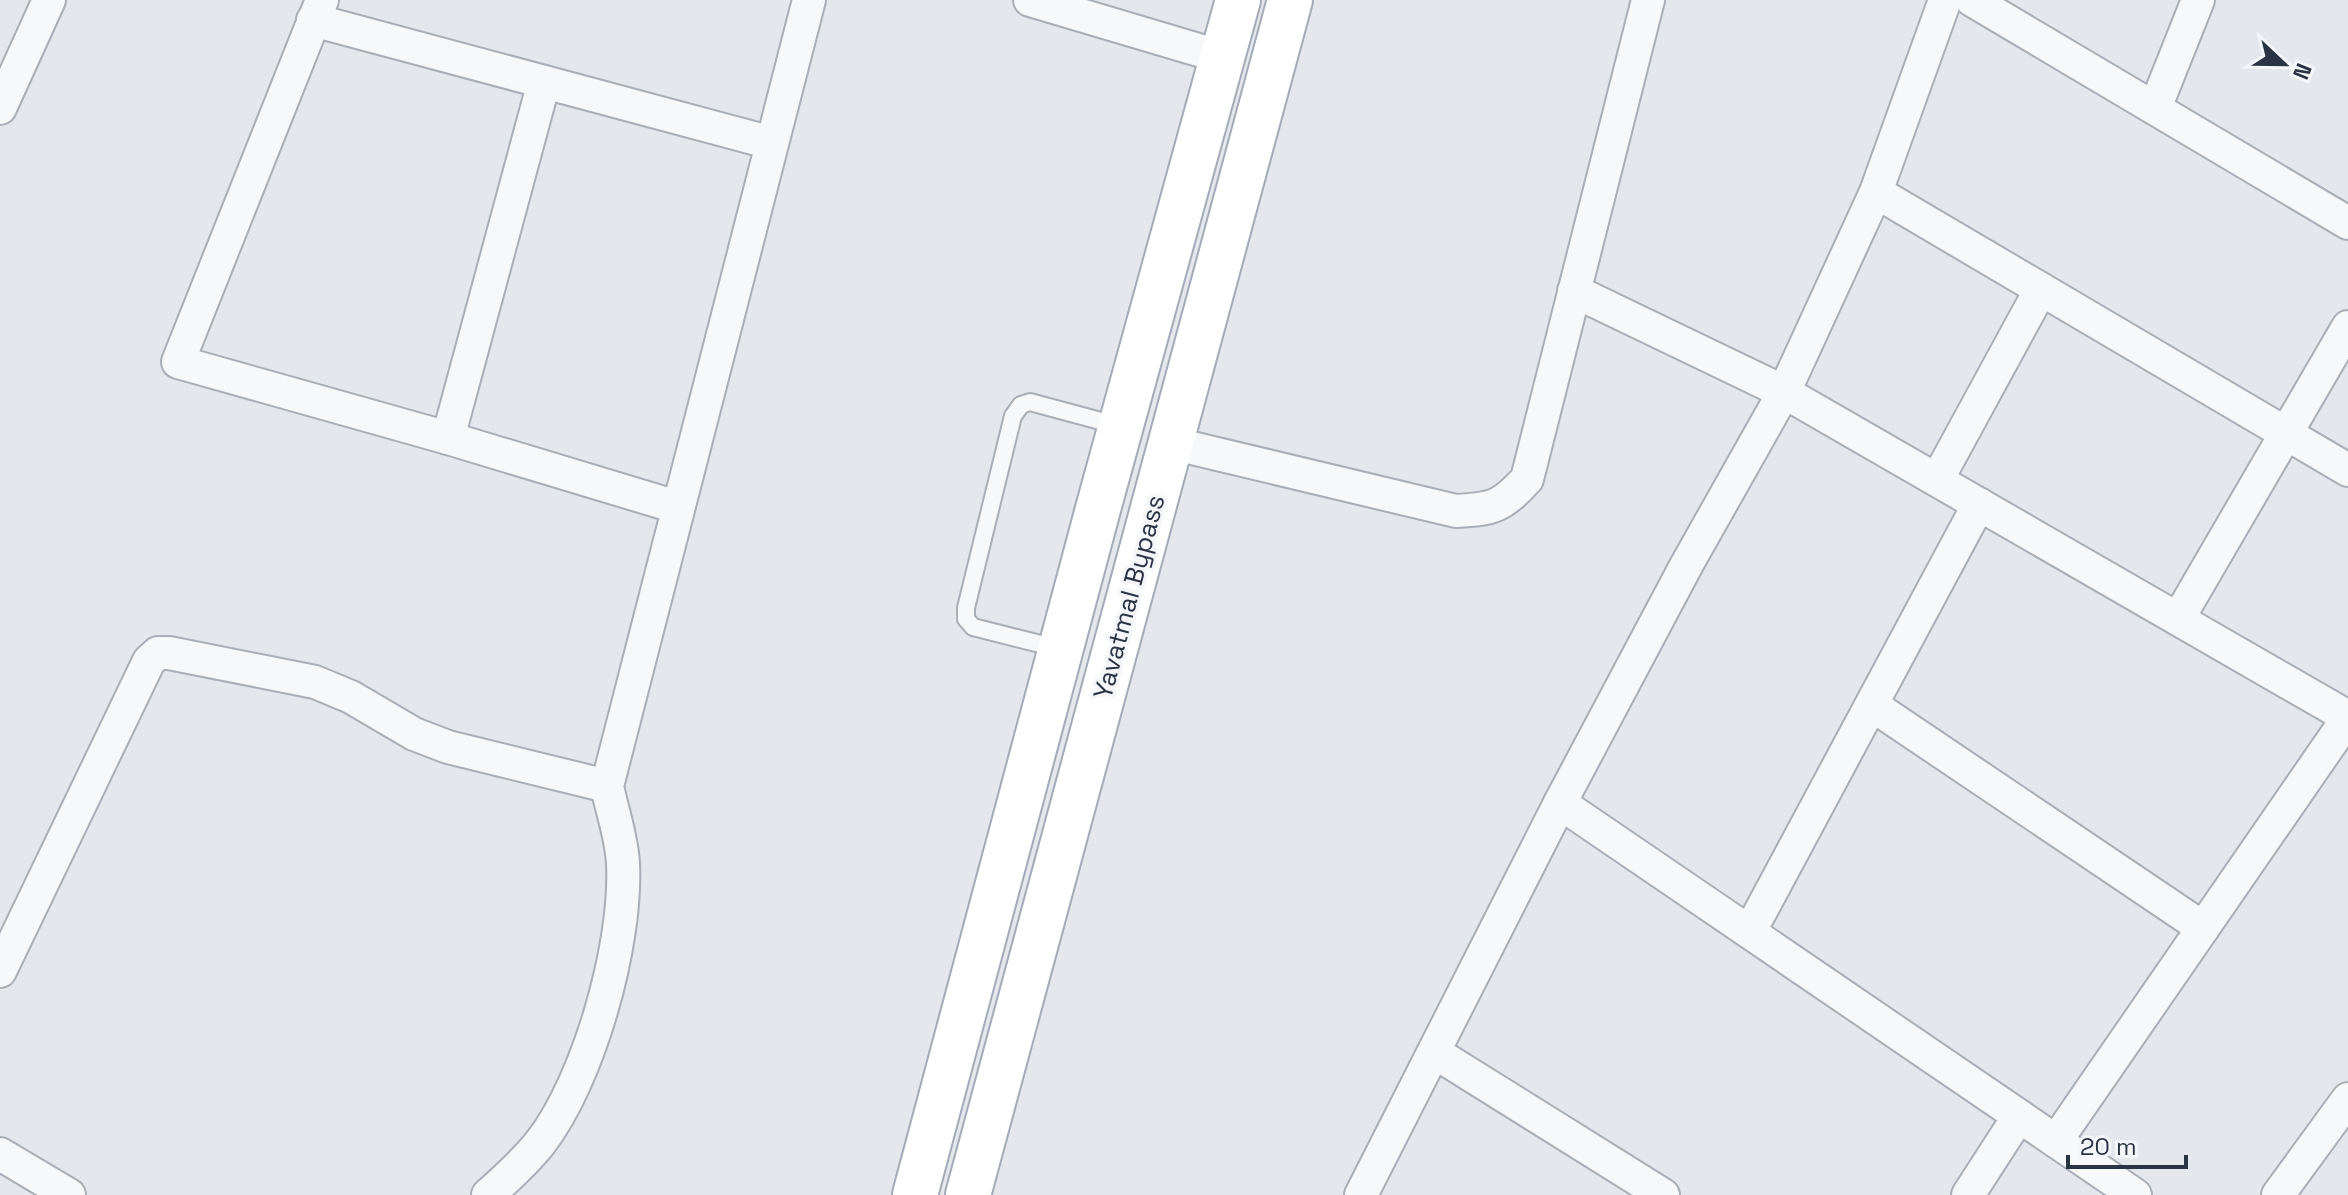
<svg xmlns="http://www.w3.org/2000/svg" width="2348" height="1195" font-family="'Space Grotesk',sans-serif">
	<style>
		.lines { fill: none; stroke-linecap: round; stroke-linejoin: round }
		.service-casing { stroke: #a9aeb7; stroke-width: 20 }
		.minor-casing { stroke: #a9aeb7; stroke-width: 36 }
		.primary-casing { stroke: #a3abb8; stroke-width: 48 }
		.service { stroke: #f7f8fa; stroke-width: 16 }
		.minor { stroke: #f7f8fa; stroke-width: 32 }
		.primary { stroke: #fff; stroke-width: 44 }
		.labels { text-anchor: middle; dominant-baseline: central; stroke-width: 7; stroke-linejoin: round; paint-order: stroke }
		.street-label { font-size: 26px; fill: #2b3445; stroke: #f4f6f9 }
	</style>
	<rect width="100%" height="100%" fill="#e4e7ec"/>
	<g class="lines">
		<g class="service-casing">
			<polyline id="service" points="1060,649 973,627 966,619 966,608 1013,416 1021,405 1030,402 1119,426"/>
		</g>
		<g class="minor-casing">
			<g id="minor">
				<polyline points="322,0 178,362 448,438 677,507"/>
				<polyline points="1030,0 1222,57"/>
				<polyline points="1972,0 2348,223"/>
				<polyline points="313,20 772,143"/>
				<polyline points="0,108 49,0"/>
				<polyline points="2155,108 2198,0"/>
				<polyline points="1876,192 2348,470"/>
				<polyline points="1574,291 1784,392 2348,717"/>
				<polyline points="448,438 544,82"/>
				<path d="M 1171,443 L 1456,511 C 1494,509 1501,507 1527,479 L 1648,0"/>
				<polyline points="1937,480 2041,289"/>
				<polyline points="2178,619 2348,327"/>
				<polyline points="1872,705 2203,928"/>
				<polyline points="1560,803 2135,1195"/>
				<polyline points="1750,931 1979,504"/>
				<polyline points="0,971 149,661 158,653 169,653 315,682 351,697 414,734 448,747 607,786"/>
				<polyline points="1434,1052 1663,1195"/>
				<polyline points="2056,1141 2348,718"/>
				<polyline points="0,1154 69,1195"/>
				<path d="M 488,1195 C 506,1179 525,1162 540,1143 C 589,1080 627,944 623,864 C 622,838 612,811 607,786 L 809,0"/>
				<polyline points="1361,1195 1560,803 1687,564 1784,392 1876,192 1945,0"/>
				<polyline points="1968,1195 2019,1116"/>
				<polyline points="2278,1195 2348,1099"/>
			</g>
		</g>
		<g class="primary-casing">
			<g id="primary">
				<polyline points="915,1195 1098,509 1238,0"/>
				<polyline points="968,1195 1290,0"/>
			</g>
		</g>
		<use href="#service" class="service"/>
		<use href="#minor" class="minor"/>
		<use href="#primary" class="primary"/>
	</g>
	<g class="labels">
		<g class="street-label">
			<text transform="translate(1129 597) rotate(-75)">Yavatmal Bypass</text>
		</g>
	</g>
	<g transform="translate(2284 64) rotate(112)" stroke="#f4f6f9" stroke-width="6" paint-order="stroke">
	<path d="M0-6L14 30L0 20L-14 30Z" fill="#2b3445"/>
	<text y="-12" font-size="22" font-weight="bold" text-anchor="middle" fill="#2b3445">N</text>
	</g>
	<path d="M2068 1155v12h118v-12" fill="none" stroke="#2b3445" stroke-width="4"/>
	<text x="2080" y="1155" font-size="24" fill="#2b3445" stroke="#f4f6f9" stroke-width="6" paint-order="stroke">20 m</text>
</svg>
